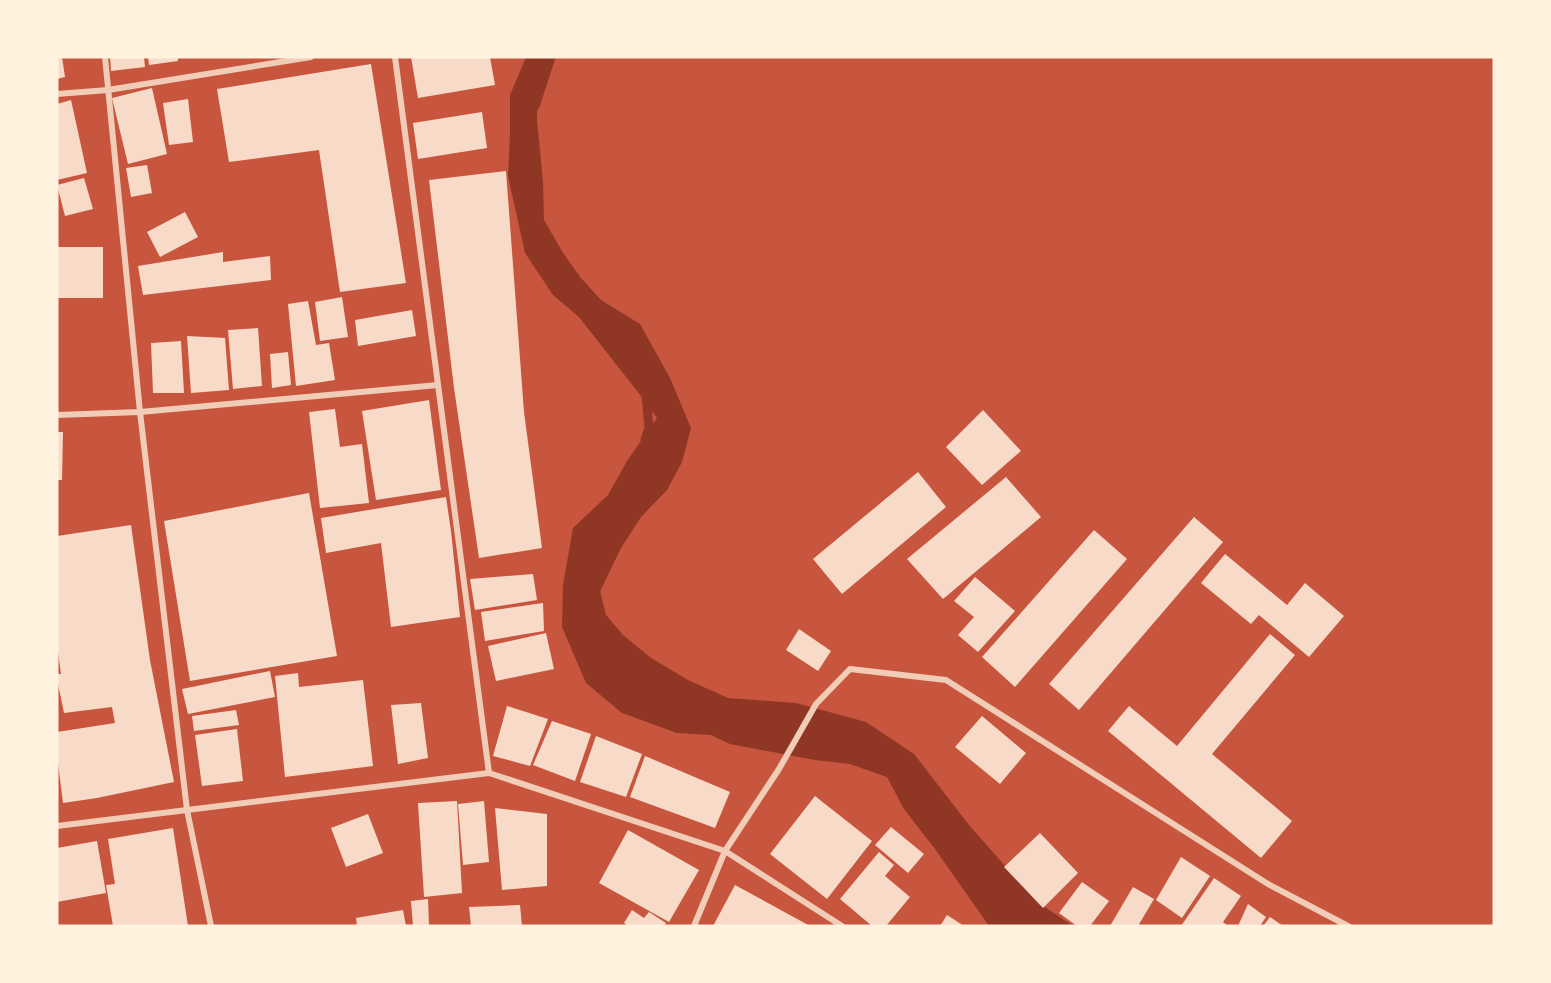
<svg xmlns="http://www.w3.org/2000/svg" width="1551" height="983" font-family="'Libre Baskerville',serif">
	<style>
		.water { fill: #8f3625 }
		.lines { fill: none; stroke-linecap: round; stroke-linejoin: round }
		.stream { stroke: #8f3625; stroke-width: 9 }
		.building { fill: #f7dbc8 }
		.minor { stroke: #f1ccb7; stroke-width: 6 }
	</style>
	<rect width="100%" height="100%" fill="#c8553d"/>
	<polygon class="water" points="526,57 553,57 538,83 537,120 543,182 544,220 563,253 581,278 601,300 640,324 670,378 691,428 682,462 667,490 641,517 621,548 595,602 623,635 651,658 688,680 728,698 796,703 866,722 914,754 969,825 1036,901 1073,926 989,926 935,849 904,809 887,777 850,764 815,760 730,744 711,735 677,733 622,713 586,683 562,627 563,585 573,528 608,495 627,461 657,418 641,396 579,317 553,295 525,253 508,176 510,135 510,95"/>
	<g class="lines">
		<g class="stream">
			<polyline points="535,106 551,57"/>
			<polyline points="645,440 649,428 646,395"/>
			<polyline points="594,585 602,618"/>
		</g>
	</g>
	<g class="building">
		<polygon points="57,57 62,57 65,77 57,79"/>
		<polygon points="110,57 144,57 145,67 111,71"/>
		<polygon points="148,57 178,57 178,61 149,65"/>
		<polygon points="411,57 490,57 495,85 418,98"/>
		<polygon points="371,64 406,283 340,292 319,150 229,162 217,89"/>
		<polygon points="152,88 167,154 128,164 112,98"/>
		<polygon points="188,99 193,142 169,145 163,103"/>
		<polygon points="71,100 87,173 57,180 57,104"/>
		<polygon points="482,112 487,148 418,159 413,123"/>
		<polygon points="147,165 152,193 131,197 126,168"/>
		<polygon points="506,171 524,412 542,548 479,558 454,388 429,180"/>
		<polygon points="84,178 93,209 65,216 57,185"/>
		<polygon points="185,212 198,237 160,257 147,232"/>
		<rect x="57" y="247" width="46" height="51"/>
		<polygon points="223,252 223,262 270,256 271,280 143,295 138,266"/>
		<polygon points="342,297 348,337 320,341 315,302"/>
		<polygon points="308,301 316,345 329,343 335,380 296,386 288,304"/>
		<polygon points="412,310 416,336 358,346 355,320"/>
		<polygon points="258,328 262,386 233,389 228,330"/>
		<polygon points="187,336 225,338 229,390 191,393"/>
		<polygon points="181,341 184,393 153,393 151,343"/>
		<polygon points="288,352 291,385 272,388 270,354"/>
		<polygon points="429,400 441,490 376,500 362,411"/>
		<polygon points="335,409 340,447 362,444 369,503 320,508 309,412"/>
		<polygon points="983,410 1021,451 982,485 946,447"/>
		<polygon points="57,432 63,432 62,480 57,480"/>
		<polygon points="918,472 946,507 842,594 813,559"/>
		<polygon points="1006,477 1041,517 943,599 907,559"/>
		<polygon points="309,493 337,656 190,681 164,521"/>
		<polygon points="446,497 451,531 460,617 391,627 381,543 326,553 321,518"/>
		<polygon points="1194,517 1223,542 1079,710 1049,684"/>
		<polygon points="131,525 150,660 174,782 97,798 63,803 57,755 57,732 115,723 112,707 64,713 57,679 57,674 61,674 57,645 57,536"/>
		<polygon points="1094,530 1127,559 1015,687 982,657"/>
		<polygon points="1225,554 1287,605 1305,583 1344,616 1309,657 1259,615 1251,624 1201,583"/>
		<polygon points="533,574 537,600 475,610 470,579"/>
		<polygon points="975,577 1015,611 978,652 958,635 974,617 954,601"/>
		<polygon points="543,603 544,631 485,641 481,612"/>
		<polygon points="799,629 831,651 818,671 786,650"/>
		<polygon points="546,633 554,669 496,681 488,646"/>
		<polygon points="1270,634 1295,655 1212,754 1292,821 1261,858 1108,731 1129,706 1177,746"/>
		<polygon points="270,671 275,697 188,714 182,689"/>
		<polygon points="298,673 299,687 363,680 373,766 285,777 275,676"/>
		<polygon points="421,703 428,758 398,764 391,705"/>
		<polygon points="507,706 548,719 530,766 493,756"/>
		<polygon points="236,710 239,725 194,731 192,716"/>
		<polygon points="982,716 1026,753 1000,784 955,747"/>
		<polygon points="552,721 591,734 575,781 533,765"/>
		<polygon points="237,729 243,781 202,786 195,735"/>
		<polygon points="596,736 642,754 626,797 580,782"/>
		<polygon points="645,756 730,792 715,828 630,797"/>
		<polygon points="815,796 872,841 827,899 770,854"/>
		<polygon points="457,801 462,893 424,897 418,803"/>
		<polygon points="484,801 489,862 463,865 458,804"/>
		<polygon points="495,808 547,814 547,886 502,890"/>
		<polygon points="368,814 383,853 346,867 331,828"/>
		<polygon points="891,827 924,854 908,873 875,845"/>
		<polygon points="173,828 188,926 113,926 106,885 115,884 108,839"/>
		<polygon points="628,830 699,870 669,922 599,883"/>
		<polygon points="1040,833 1078,873 1043,908 1004,867"/>
		<polygon points="97,841 106,893 57,902 57,848"/>
		<polygon points="879,852 894,865 885,876 910,897 886,926 872,926 840,899"/>
		<polygon points="1181,857 1210,876 1182,918 1156,900"/>
		<polygon points="1214,878 1241,896 1223,922 1228,926 1181,926"/>
		<polygon points="1082,882 1109,901 1090,926 1077,926 1059,913"/>
		<polygon points="735,885 810,926 713,926"/>
		<polygon points="1133,887 1154,899 1138,926 1110,926"/>
		<polygon points="428,899 429,926 413,926 411,901"/>
		<polygon points="1248,904 1266,917 1260,926 1238,926"/>
		<polygon points="520,905 522,926 471,926 469,907"/>
		<polygon points="403,910 406,926 357,926 356,918"/>
		<polygon points="632,910 644,918 649,912 666,923 664,926 628,926 624,923"/>
		<polygon points="947,915 964,926 940,926"/>
		<polygon points="1270,917 1283,926 1263,926"/>
	</g>
	<g class="lines">
		<g class="minor">
			<polyline points="105,57 140,412 187,810 211,926"/>
			<polyline points="395,57 489,773"/>
			<polyline points="57,94 108,90 311,57"/>
			<polyline points="57,415 140,412 438,385"/>
			<polyline points="57,826 489,773 725,851 842,926"/>
			<polyline points="694,926 725,851 779,769 816,704 850,669 946,680 1268,884 1348,926"/>
		</g>
	</g>
	<rect width="1551" height="983" fill="none" stroke="#fff3e0" stroke-width="117"/>
</svg>
